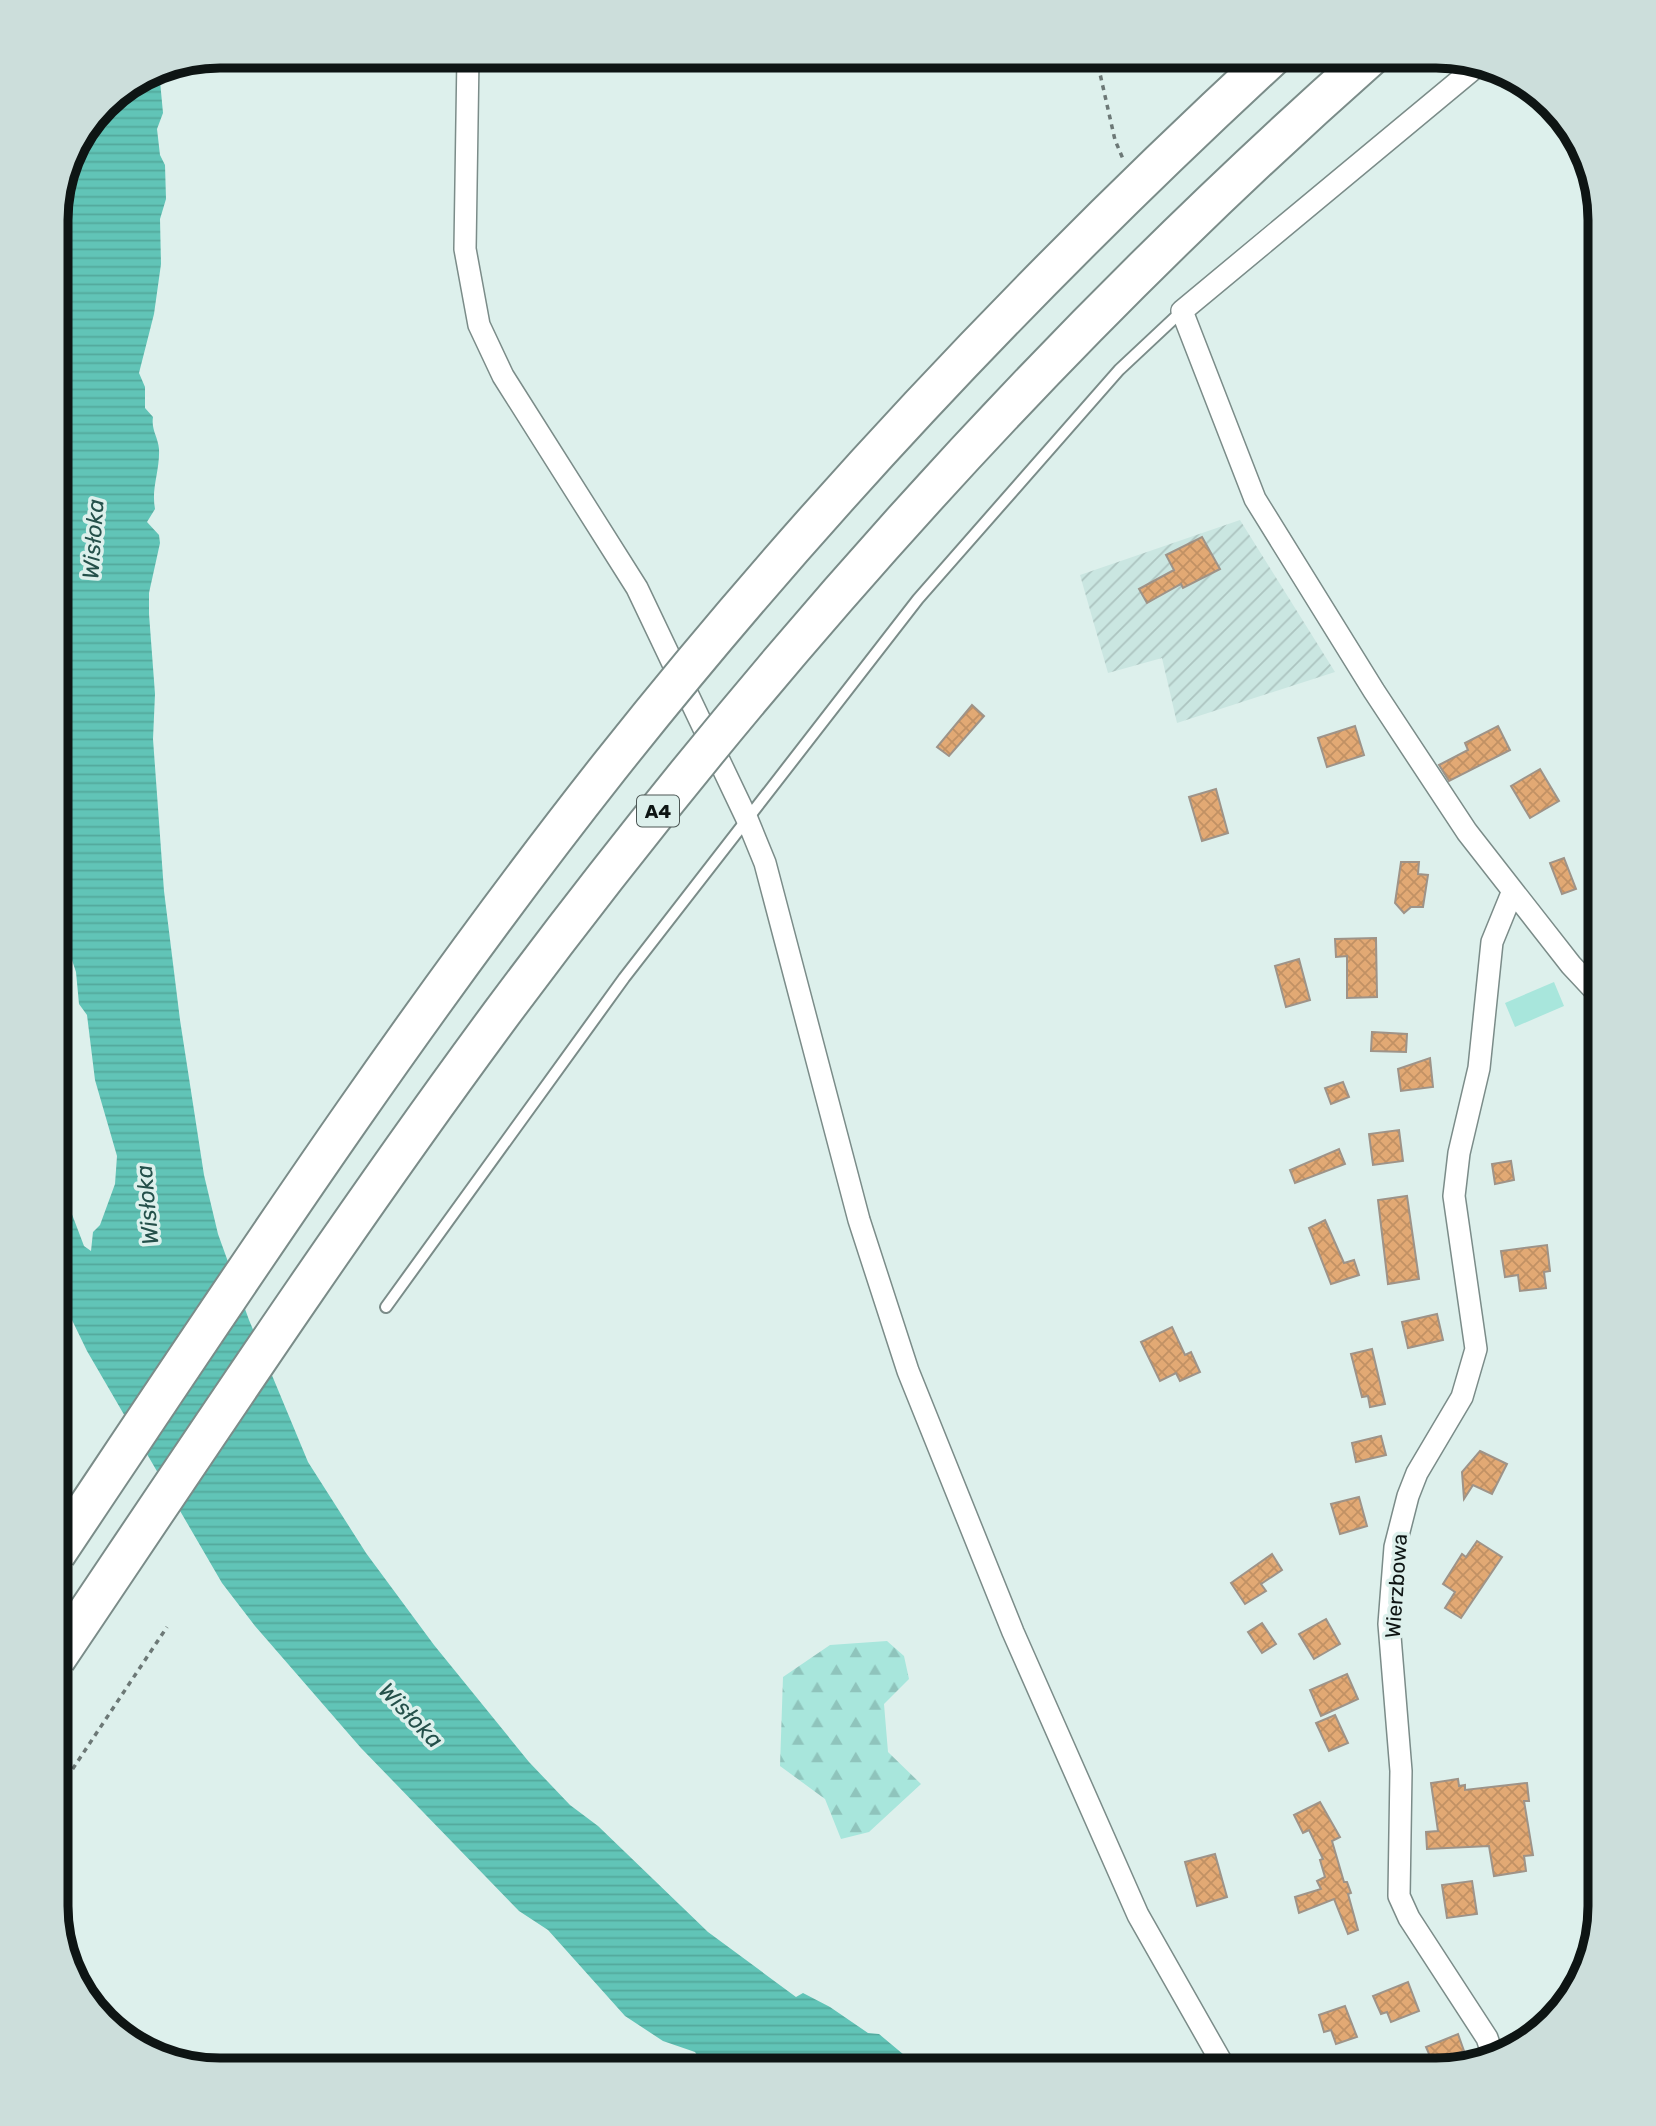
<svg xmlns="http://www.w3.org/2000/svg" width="1656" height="2126" font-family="Rubik,sans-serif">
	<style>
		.industrial { fill: url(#industrial-furrows) }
		.forest { fill: url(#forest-firs) }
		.garden { fill: #a8e6dc }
		.water { fill: url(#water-rules) }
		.building { fill: url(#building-cross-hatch); stroke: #9e9388; stroke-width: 2 }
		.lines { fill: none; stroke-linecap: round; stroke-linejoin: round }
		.lane-casing { stroke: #7b8c89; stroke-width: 14 }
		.street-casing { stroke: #7b8c89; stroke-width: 24 }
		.path { stroke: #6c7876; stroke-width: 3.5; stroke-dasharray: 5 5; stroke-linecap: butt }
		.lane { stroke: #fff; stroke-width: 10 }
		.street { stroke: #fff; stroke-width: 21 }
		.highway-bridge-casing { stroke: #7b8c89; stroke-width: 42; stroke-linecap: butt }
		.highway-bridge { stroke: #fff; stroke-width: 38 }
		.labels { text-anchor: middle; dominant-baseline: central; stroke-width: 7; stroke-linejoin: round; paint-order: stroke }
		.shield { fill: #ddf0ec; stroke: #4c5755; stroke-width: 2 }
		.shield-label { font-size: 19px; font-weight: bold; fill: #0e1514 }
		.street-label { font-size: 21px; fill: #0e1514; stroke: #ddf0ec }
		.water-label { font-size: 23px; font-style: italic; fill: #24504a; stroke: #ddf0ec }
		.rim { fill: none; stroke: #0e1514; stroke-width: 9 }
	</style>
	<defs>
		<pattern id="industrial-furrows" width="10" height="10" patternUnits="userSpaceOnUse" patternTransform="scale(1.75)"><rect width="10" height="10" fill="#cae6e1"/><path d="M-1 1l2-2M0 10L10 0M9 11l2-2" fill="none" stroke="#acc4c0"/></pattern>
		<pattern id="forest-firs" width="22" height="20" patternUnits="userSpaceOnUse" patternTransform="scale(1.75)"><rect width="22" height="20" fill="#a8e6dc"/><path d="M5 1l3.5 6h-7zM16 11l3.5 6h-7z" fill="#8fc4bc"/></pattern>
		<pattern id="water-rules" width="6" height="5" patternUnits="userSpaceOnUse" patternTransform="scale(1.75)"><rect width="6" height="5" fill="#61c4b7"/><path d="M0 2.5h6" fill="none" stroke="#53a89c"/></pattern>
		<pattern id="building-cross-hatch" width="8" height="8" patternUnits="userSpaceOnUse" patternTransform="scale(1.75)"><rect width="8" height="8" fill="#e2a974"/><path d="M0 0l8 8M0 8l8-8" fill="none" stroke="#c19164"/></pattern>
	</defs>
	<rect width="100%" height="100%" fill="#ddf0ec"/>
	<polygon class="industrial" points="1240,520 1335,672 1177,723 1162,658 1108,673 1080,575"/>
	<polygon class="forest" points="887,1641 904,1656 909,1679 884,1704 888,1752 921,1784 869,1832 841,1839 825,1799 780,1766 783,1677 830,1645"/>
	<polygon class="garden" points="1554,982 1564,1006 1515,1027 1505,1003"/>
	<path class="water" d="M 163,67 L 160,81 L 163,113 L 157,129 L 160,155 L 165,165 L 166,199 L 160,219 L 161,264 L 154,314 L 139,373 L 145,387 L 145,408 L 153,417 C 151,430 158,437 159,449 C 160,471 151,488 155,509 L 147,522 L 159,535 L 160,543 L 149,593 L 149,614 L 155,694 L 153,739 L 164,891 L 180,1020 L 204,1175 L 218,1234 L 249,1320 L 308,1462 L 366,1553 L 434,1645 L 529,1762 L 570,1805 L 598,1826 L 708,1932 L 796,1997 L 803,1993 L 830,2007 L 868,2033 L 879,2034 L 922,2070 L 707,2070 L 695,2052 L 663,2041 L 625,2016 L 548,1930 L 519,1911 L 361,1748 L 255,1626 L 222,1583 L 87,1351 L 56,1287 L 56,1172 L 84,1246 L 91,1251 L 93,1232 L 100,1225 L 115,1184 L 117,1156 L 95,1080 L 87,1015 L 79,1004 L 76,972 L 71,957 L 56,853 L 56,209 L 73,147 L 112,97 Z"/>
	<g class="building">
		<polygon points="1202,537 1220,569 1183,588 1181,584 1147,603 1139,589 1174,570 1166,555"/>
		<polygon points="972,705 984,716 949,756 937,747"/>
		<polygon points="1355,726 1364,755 1327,767 1318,738"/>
		<polygon points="1498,726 1510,750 1449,781 1439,765 1468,750 1465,743"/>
		<polygon points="1540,769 1559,801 1530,818 1511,786"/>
		<polygon points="1216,789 1228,833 1202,841 1189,797"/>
		<polygon points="1564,858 1576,889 1562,894 1550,863"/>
		<polygon points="1401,862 1419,862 1418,874 1428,875 1423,907 1411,907 1404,913 1395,903"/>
		<polygon points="1376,938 1377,997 1347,998 1347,956 1336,957 1335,939"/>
		<polygon points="1299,959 1310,1000 1286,1007 1275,966"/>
		<polygon points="1372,1032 1407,1034 1406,1052 1371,1051"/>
		<polygon points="1430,1058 1433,1087 1401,1091 1398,1069"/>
		<polygon points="1343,1082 1349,1097 1331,1104 1325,1088"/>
		<polygon points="1399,1130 1403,1161 1373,1165 1369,1134"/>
		<polygon points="1339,1149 1345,1164 1295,1183 1290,1170"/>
		<polygon points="1511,1161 1514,1180 1495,1184 1492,1164"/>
		<polygon points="1407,1196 1419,1279 1388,1284 1378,1200"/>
		<polygon points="1325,1220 1344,1263 1354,1260 1359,1275 1331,1284 1309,1228"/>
		<polygon points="1547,1245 1550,1271 1544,1272 1546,1288 1520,1291 1518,1275 1505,1277 1501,1251"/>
		<polygon points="1437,1314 1443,1340 1408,1348 1402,1322"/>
		<polygon points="1172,1327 1185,1355 1191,1352 1200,1372 1180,1381 1176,1373 1160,1381 1141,1342"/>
		<polygon points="1372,1349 1385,1404 1370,1407 1368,1396 1362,1397 1351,1354"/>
		<polygon points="1381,1436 1386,1455 1356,1462 1352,1443"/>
		<polygon points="1480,1451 1507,1464 1492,1494 1473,1485 1464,1499 1462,1472"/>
		<polygon points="1359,1497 1367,1526 1340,1534 1331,1504"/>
		<polygon points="1477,1541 1502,1557 1461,1618 1445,1608 1455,1592 1443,1584 1462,1554 1466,1557"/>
		<polygon points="1272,1554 1282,1570 1261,1584 1266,1591 1245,1604 1231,1583"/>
		<polygon points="1326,1619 1340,1644 1314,1659 1299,1634"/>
		<polygon points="1262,1623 1276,1644 1262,1653 1248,1632"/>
		<polygon points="1347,1674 1358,1699 1321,1716 1310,1690"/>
		<polygon points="1335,1715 1348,1743 1329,1751 1316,1723"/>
		<polygon points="1458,1779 1459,1786 1465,1785 1465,1790 1527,1783 1529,1801 1524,1801 1533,1855 1524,1856 1526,1871 1494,1876 1489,1846 1427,1849 1426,1832 1438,1831 1431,1783"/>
		<polygon points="1320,1802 1340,1837 1332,1841 1344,1882 1347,1882 1351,1893 1348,1894 1358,1930 1348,1934 1334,1899 1299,1913 1295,1897 1321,1889 1317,1881 1325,1877 1320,1860 1323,1859 1309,1830 1303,1833 1294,1815"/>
		<polygon points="1215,1854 1227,1897 1197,1906 1185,1862"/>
		<polygon points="1472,1881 1477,1914 1447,1918 1442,1885"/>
		<polygon points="1408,1982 1419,2011 1391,2022 1387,2012 1381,2014 1373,1996"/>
		<polygon points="1345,2006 1357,2037 1336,2044 1331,2030 1324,2032 1319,2015"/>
		<polygon points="1458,2034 1464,2051 1433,2063 1426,2047"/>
	</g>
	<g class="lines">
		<g class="lane-casing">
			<polyline id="lane" points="386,1307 624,978 918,599 1119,370 1182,311"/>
		</g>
		<g class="street-casing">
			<g id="street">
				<polyline points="468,56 465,249 479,325 503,376 637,588 747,819 765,863 859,1220 908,1371 1013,1632 1138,1915 1226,2070"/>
				<polyline points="1477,66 1182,311 1255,499 1374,691 1467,832 1571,965 1600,996"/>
				<polyline points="1492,2053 1487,2038 1409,1918 1399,1896 1401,1771 1389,1624 1395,1547 1408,1496 1417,1473 1462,1397 1476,1349 1454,1196 1459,1153 1479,1068 1492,942 1512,893"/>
			</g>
		</g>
		<g class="path">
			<polyline points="1096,56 1115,140 1123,159"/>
			<polyline points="56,1794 167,1627"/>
		</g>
		<use href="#lane" class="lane"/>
		<use href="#street" class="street"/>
		<g class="highway-bridge-casing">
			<g id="highway-bridge">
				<path d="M 56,1554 C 234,1288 411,1018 610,766 C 811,512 1034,277 1273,56"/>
				<path d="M 56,1659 C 202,1442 346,1224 501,1014 C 759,667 1047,343 1371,56"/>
			</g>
		</g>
		<use href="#highway-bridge" class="highway-bridge"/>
	</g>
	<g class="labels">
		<rect class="shield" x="637" y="795.5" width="42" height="31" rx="5"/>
		<g class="shield-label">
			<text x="658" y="811">A4</text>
		</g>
		<g class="street-label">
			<text transform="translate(1396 1586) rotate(-86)">Wierzbowa</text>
		</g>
		<g class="water-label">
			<text transform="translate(93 539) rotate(-86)">Wisłoka</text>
			<text transform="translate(147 1205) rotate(-95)">Wisłoka</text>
			<text transform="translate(411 1715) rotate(46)">Wisłoka</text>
		</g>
	</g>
	<path d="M0 0H1656V2126H0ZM220 68H1436A152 152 0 0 1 1588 220V1906A152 152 0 0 1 1436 2058H220A152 152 0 0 1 68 1906V220A152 152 0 0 1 220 68Z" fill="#ccdedb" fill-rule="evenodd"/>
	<path class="rim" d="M220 68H1436A152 152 0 0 1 1588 220V1906A152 152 0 0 1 1436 2058H220A152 152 0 0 1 68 1906V220A152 152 0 0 1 220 68Z"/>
</svg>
